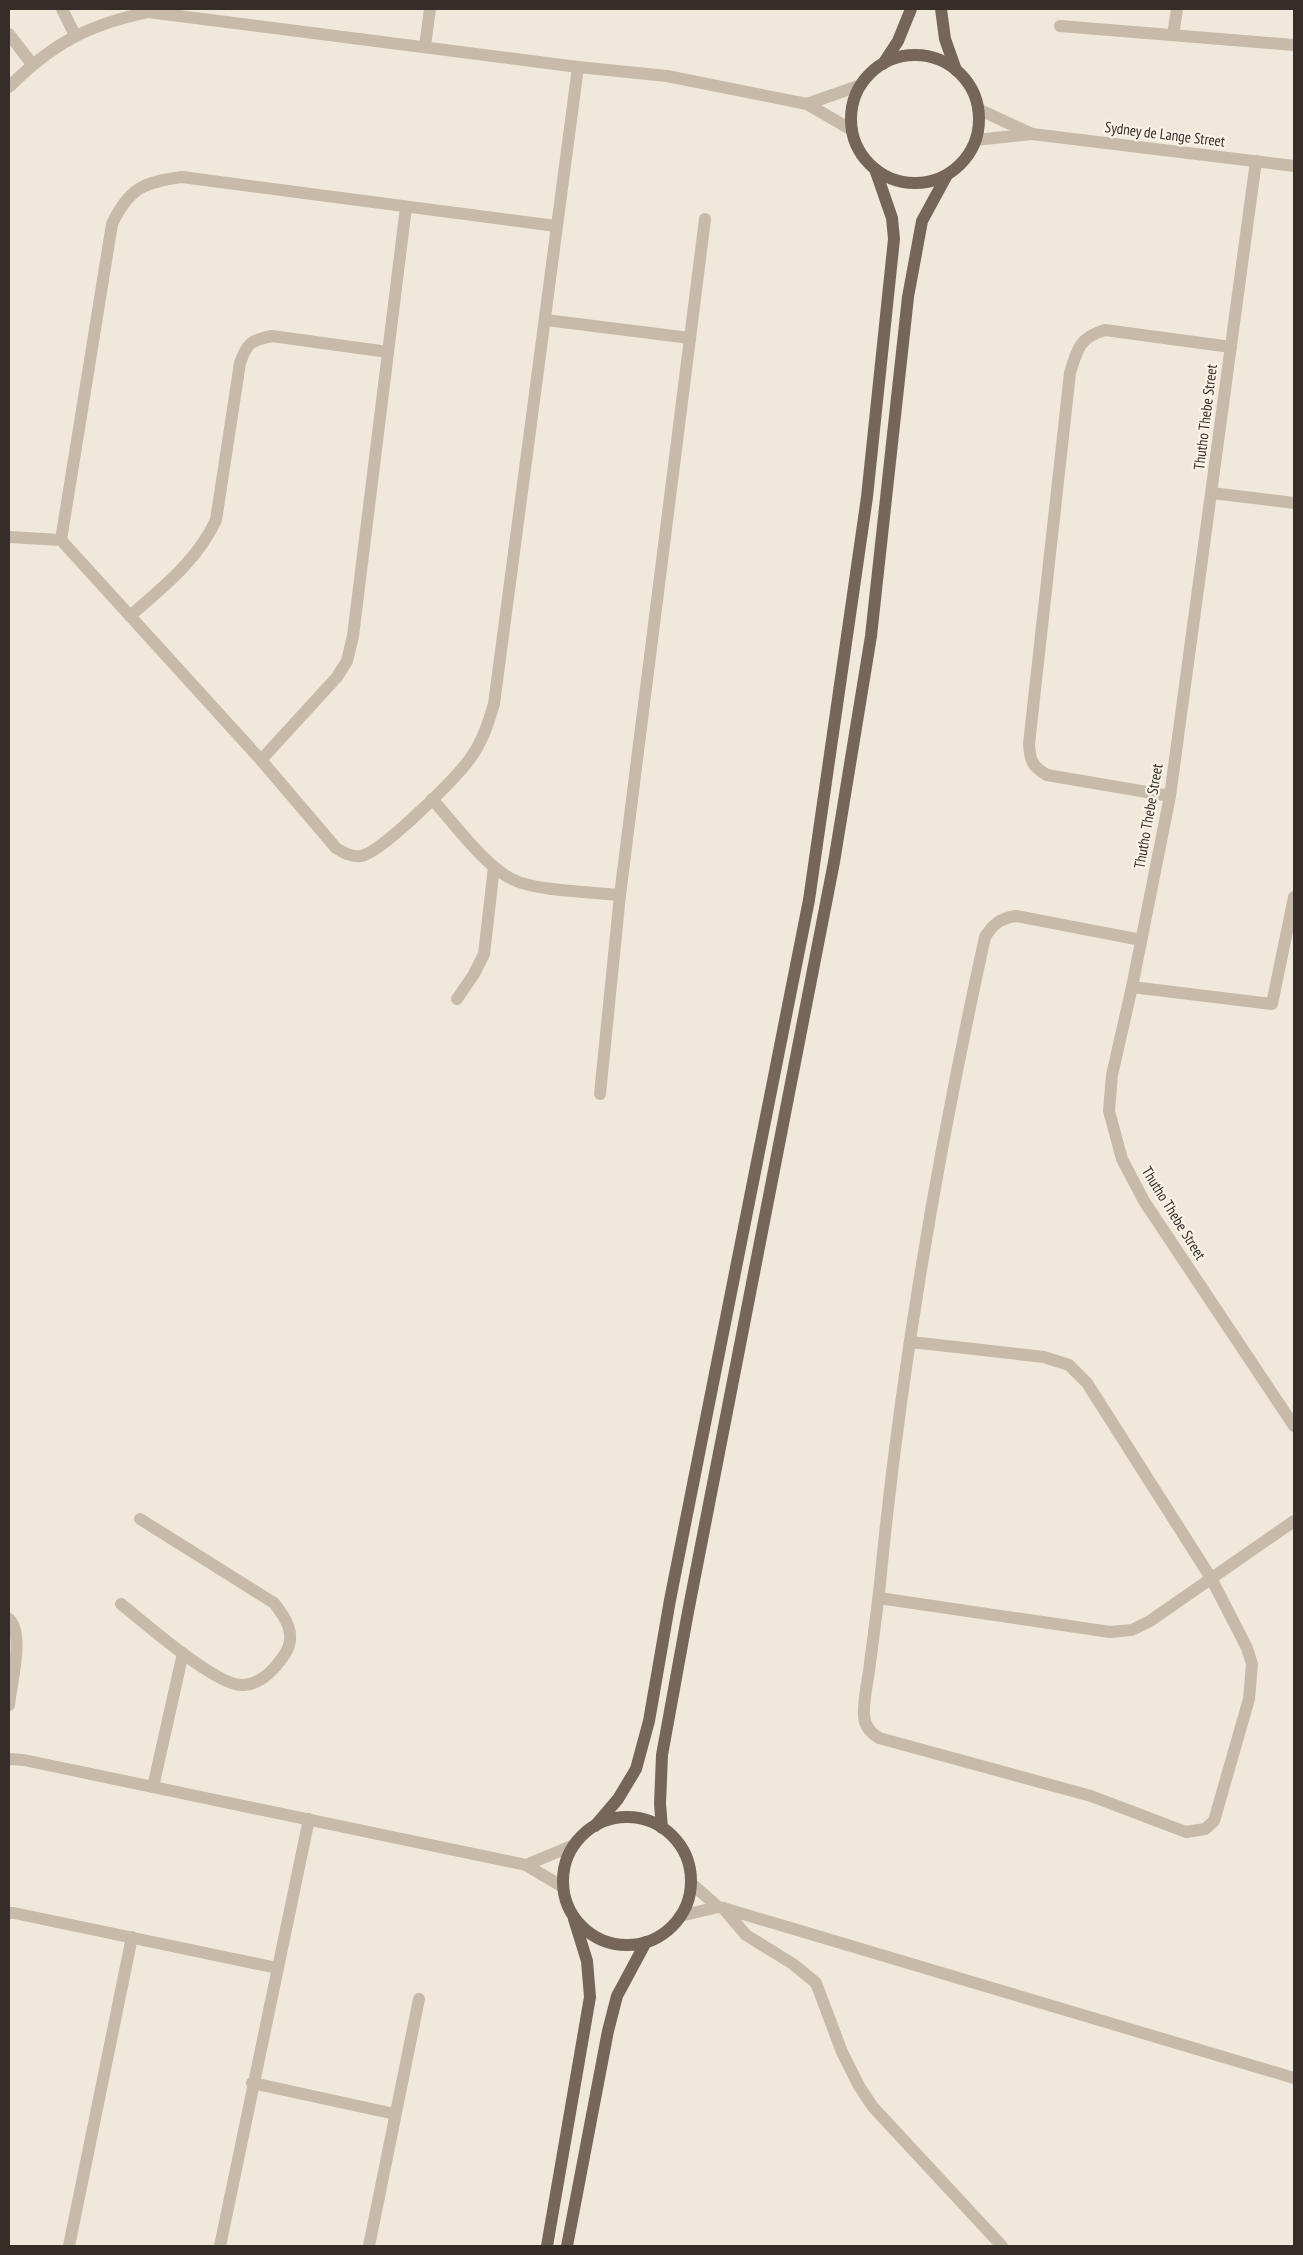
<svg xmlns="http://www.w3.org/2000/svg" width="1303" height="2255" font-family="'PT Sans Narrow',sans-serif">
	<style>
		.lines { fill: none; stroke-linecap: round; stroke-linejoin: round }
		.minor { stroke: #c7baa8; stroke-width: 12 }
		.major { stroke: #766659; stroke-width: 12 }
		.labels { text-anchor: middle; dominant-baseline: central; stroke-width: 4.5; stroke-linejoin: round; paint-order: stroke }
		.street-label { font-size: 15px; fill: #342d28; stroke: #f8f2e7 }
	</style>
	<rect width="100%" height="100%" fill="#f0e9db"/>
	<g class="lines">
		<g class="minor">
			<polyline points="62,9 75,35"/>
			<polyline points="1060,26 1294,45"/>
			<polyline points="9,34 32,64"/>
			<polyline points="1173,35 1177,9"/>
			<polyline points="425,46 430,9"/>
			<path d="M 9,87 C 53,43 88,25 148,12 L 578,67 L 667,76 L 807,104 L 852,130"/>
			<polyline points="807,104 861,85"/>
			<polyline points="978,109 1032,134"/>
			<polyline points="976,140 1032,134 1294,166"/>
			<polyline points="1256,161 1170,796 1132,987 1112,1075 1109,1111 1122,1159 1144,1201 1294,1426"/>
			<polyline points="546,320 690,338"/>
			<polyline points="1212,493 1294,503"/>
			<path d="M 9,537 L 61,540 L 261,760 L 336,848 C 344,853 351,857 361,856 C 381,853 455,779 469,760 C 482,743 488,724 494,704 L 578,67"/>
			<path d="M 61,540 L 112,224 C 129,188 144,182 182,177 L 556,226"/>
			<path d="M 130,616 C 163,587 197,561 216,520 L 240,363 C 247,343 251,340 272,336 L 388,352"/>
			<polyline points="261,760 337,677 347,661 353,636 406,207"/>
			<path d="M 1170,796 L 1047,775 C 1032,766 1030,761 1029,744 L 1070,373 C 1077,349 1080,337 1105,330 L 1231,347"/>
			<path d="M 432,799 C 453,822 486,868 514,880 C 536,891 594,892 620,895"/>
			<polyline points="1132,987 1272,1004 1294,897"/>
			<polyline points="457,999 474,974 484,954 494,867"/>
			<polyline points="600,1094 620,895 705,219"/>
			<path d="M 911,1342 L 1044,1357 L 1069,1365 L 1087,1383 L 1211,1578 L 1247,1648 L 1252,1664 L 1249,1699 L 1214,1821 L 1205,1829 L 1186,1832 L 1091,1796 L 879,1738 C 869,1732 863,1724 864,1711 C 864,1698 867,1684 869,1671 C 873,1638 878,1606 881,1573 C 902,1359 939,1147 985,937 C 993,924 1001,918 1016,916 L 1141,940"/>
			<polyline points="879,1598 1110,1632 1132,1630 1150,1621 1294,1521"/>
			<path d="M 121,1604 C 144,1622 218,1688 244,1685 C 262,1684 275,1669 285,1654 C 297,1635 286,1618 274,1603 L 140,1519"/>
			<path d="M 9,1619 C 25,1634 11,1684 9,1705"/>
			<polyline points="9,1759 24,1760 526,1865 563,1887"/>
			<polyline points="153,1787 183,1653"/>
			<polyline points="526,1865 574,1845"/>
			<polyline points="691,1883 718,1907 723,1908 1294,2078"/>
			<polyline points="723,1908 746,1935 793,1964 816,1983 842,2052 859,2086 873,2107 1002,2246"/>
			<polyline points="9,1913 14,1913 277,1968"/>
			<polyline points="680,1916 718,1907"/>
			<polyline points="252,2083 395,2114"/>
			<polyline points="69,2246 132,1937"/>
			<polyline points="220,2246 309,1819"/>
			<polyline points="369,2246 419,1999"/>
		</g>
		<g class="major">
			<polyline points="941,9 945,39 956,70"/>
			<circle cx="915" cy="119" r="64"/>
			<polyline points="883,64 898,41 911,9"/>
			<circle cx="627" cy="1881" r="64"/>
			<polyline points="595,1826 618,1799 636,1769 649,1721 670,1600 809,900 867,497 894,239 892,218 875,169"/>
			<polyline points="662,1828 660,1804 662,1755 688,1612 834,862 871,636 908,297 922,221 947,175"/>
			<polyline points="547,2246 590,1997 587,1961 574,1919"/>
			<polyline points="567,2246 608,2031 617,1996 646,1942"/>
		</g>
	</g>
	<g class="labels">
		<g class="street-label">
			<text transform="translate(1165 134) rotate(7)">Sydney de Lange Street</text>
			<text transform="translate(1205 417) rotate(-83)">Thutho Thebe Street</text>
			<text transform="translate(1148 816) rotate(-80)">Thutho Thebe Street</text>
			<text transform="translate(1174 1213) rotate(58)">Thutho Thebe Street</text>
		</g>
	</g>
	<rect width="1303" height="2255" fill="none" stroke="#342d28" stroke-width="20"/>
</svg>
